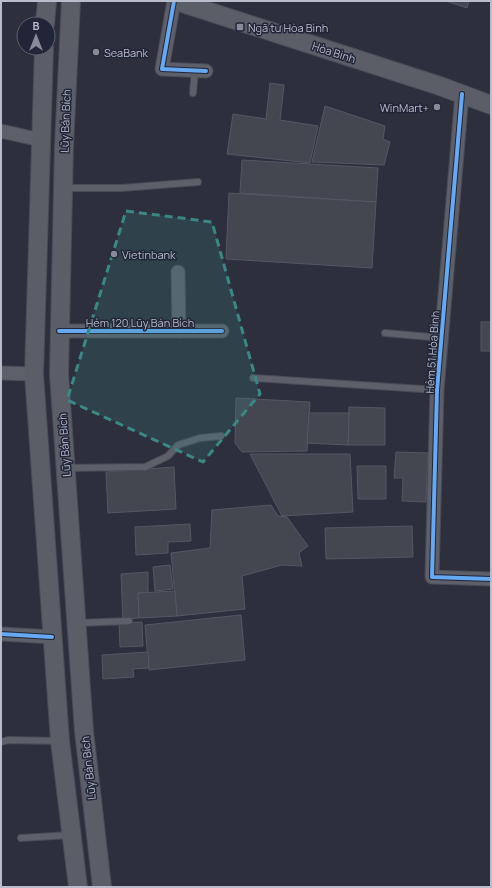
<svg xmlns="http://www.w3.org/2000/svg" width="492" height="888" font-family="Manrope,sans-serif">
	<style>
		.building { fill: #444650; stroke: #555863 }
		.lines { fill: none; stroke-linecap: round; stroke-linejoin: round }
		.service-casing { stroke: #494c55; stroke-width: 8 }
		.minor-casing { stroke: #494c55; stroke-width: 15 }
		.secondary-casing { stroke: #494c55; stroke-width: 20 }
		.service { stroke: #5d6069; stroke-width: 6 }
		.minor { stroke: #5d6069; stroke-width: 13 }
		.secondary { stroke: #5c5e67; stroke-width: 18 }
		.cycleway-casing { stroke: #202537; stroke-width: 6 }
		.cycleway { stroke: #66a8f1; stroke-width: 4 }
		.marked { fill: #398885; fill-opacity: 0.2; stroke: #398885; stroke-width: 3; stroke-dasharray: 8 5; stroke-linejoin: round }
		.poi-dot { fill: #878b99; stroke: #202537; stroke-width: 1.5 }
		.labels { text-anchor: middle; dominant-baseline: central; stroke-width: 3; stroke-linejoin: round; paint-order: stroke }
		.poi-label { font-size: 11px; fill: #b8bccb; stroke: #202537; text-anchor: start }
		.street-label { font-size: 11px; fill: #b8bccb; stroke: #202537 }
	</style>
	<rect width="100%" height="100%" fill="#2d303c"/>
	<g class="building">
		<polygon points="446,1 469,1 467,8"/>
		<polygon points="270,83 284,85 280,120 318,126 310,163 227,154 233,114 266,119"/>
		<polygon points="325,106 385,126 383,139 390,142 384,165 312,162"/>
		<polygon points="242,160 378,168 376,202 240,193"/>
		<polygon points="229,193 376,202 372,268 226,259"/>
		<rect x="481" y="322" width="10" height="29"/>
		<polygon points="236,398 310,402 307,451 242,452 235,443"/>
		<polygon points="349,407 385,408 385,445 348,445"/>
		<polygon points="309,413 349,413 348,445 307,443"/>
		<polygon points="396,452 428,453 426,502 402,501 403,478 394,478"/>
		<polygon points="250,454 350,454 353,512 282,516"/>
		<polygon points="357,466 386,466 386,499 358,499"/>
		<polygon points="174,467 176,509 108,513 106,472"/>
		<polygon points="271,505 278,516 287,517 308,546 299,553 302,566 282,565 242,576 245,609 177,616 171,553 210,548 212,510"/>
		<polygon points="190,524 191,541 168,542 168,553 136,555 135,527"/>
		<polygon points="412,526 413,557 326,559 325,528"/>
		<polygon points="170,565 173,589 155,591 153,567"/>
		<polygon points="148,572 148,593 138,593 139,618 123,619 121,574"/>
		<polygon points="175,591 177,616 139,618 138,593"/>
		<polygon points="241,615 245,660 149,670 145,625"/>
		<polygon points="142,622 143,646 120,647 119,623"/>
		<polygon points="148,652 149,668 133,669 134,677 103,679 102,655"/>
	</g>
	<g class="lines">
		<g class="service-casing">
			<g id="service">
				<polyline points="193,93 195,70"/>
				<polyline points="64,188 122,188 198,182"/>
				<polyline points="385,333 442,338"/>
				<polyline points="253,378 437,390"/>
				<polyline points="67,468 145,467 168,456 178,445 200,438 221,436"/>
				<polyline points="77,623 129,621"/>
				<polyline points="1,742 8,740 58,741"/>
				<polyline points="21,838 70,835"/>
			</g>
		</g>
		<g class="minor-casing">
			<g id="minor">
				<polyline points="174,1 162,69 206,71"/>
				<polyline points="462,94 437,390 432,577 491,579"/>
				<polyline points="1,131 41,140"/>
				<polyline points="178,272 179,331"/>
				<polyline points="59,331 222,331"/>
				<polyline points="1,373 34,374"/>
				<polyline points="1,634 52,637"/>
			</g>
		</g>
		<g class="secondary-casing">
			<g id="secondary">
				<polyline points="71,1 64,146 59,374 84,731 102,887"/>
				<polyline points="176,1 440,86 491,105"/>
				<polyline points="45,24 47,1"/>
				<polyline points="44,48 34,374 60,741 78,887"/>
			</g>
		</g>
		<use href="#service" class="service"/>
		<use href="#minor" class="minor"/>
		<use href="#secondary" class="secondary"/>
		<g class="cycleway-casing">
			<g id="cycleway">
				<polyline points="174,1 162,69 206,71"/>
				<polyline points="462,94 437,390 432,577 491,579"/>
				<polyline points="59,331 222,331"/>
				<polyline points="1,634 52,637"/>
			</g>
		</g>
		<use href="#cycleway" class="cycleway"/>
	</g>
	<path class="marked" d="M 126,211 L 212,222 L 260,394 L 203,462 L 67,400 Z"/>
	<g class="poi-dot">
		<rect x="236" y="23" width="8" height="8" rx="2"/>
		<circle cx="96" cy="52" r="4"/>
		<circle cx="437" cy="107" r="4"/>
		<circle cx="114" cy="254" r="4"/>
	</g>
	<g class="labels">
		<g class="poi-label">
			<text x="248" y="27">Ngã tư Hòa Bình</text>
			<text x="104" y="52">SeaBank</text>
			<text x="429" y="107" text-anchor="end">WinMart+</text>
			<text x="122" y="254">Vietinbank</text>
		</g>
		<g class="street-label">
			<text transform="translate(334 52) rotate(18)">Hòa Bình</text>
			<text transform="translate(65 121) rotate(-88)">Lũy Bán Bích</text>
			<text x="140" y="322">Hẻm 120 Lũy Bán Bích</text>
			<text transform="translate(432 352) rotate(-86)">Hẻm 51 Hòa Bình</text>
			<text transform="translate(64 445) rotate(-94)">Lũy Bán Bích</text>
			<text transform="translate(88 768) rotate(-96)">Lũy Bán Bích</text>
		</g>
	</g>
	<rect width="492" height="888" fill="none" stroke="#b8bccb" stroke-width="4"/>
	<g transform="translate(36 36)"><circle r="19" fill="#202537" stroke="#5d6172"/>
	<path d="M0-3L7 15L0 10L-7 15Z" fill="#878b99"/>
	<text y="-6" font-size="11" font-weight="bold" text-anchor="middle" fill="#b8bccb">B</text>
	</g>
</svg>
